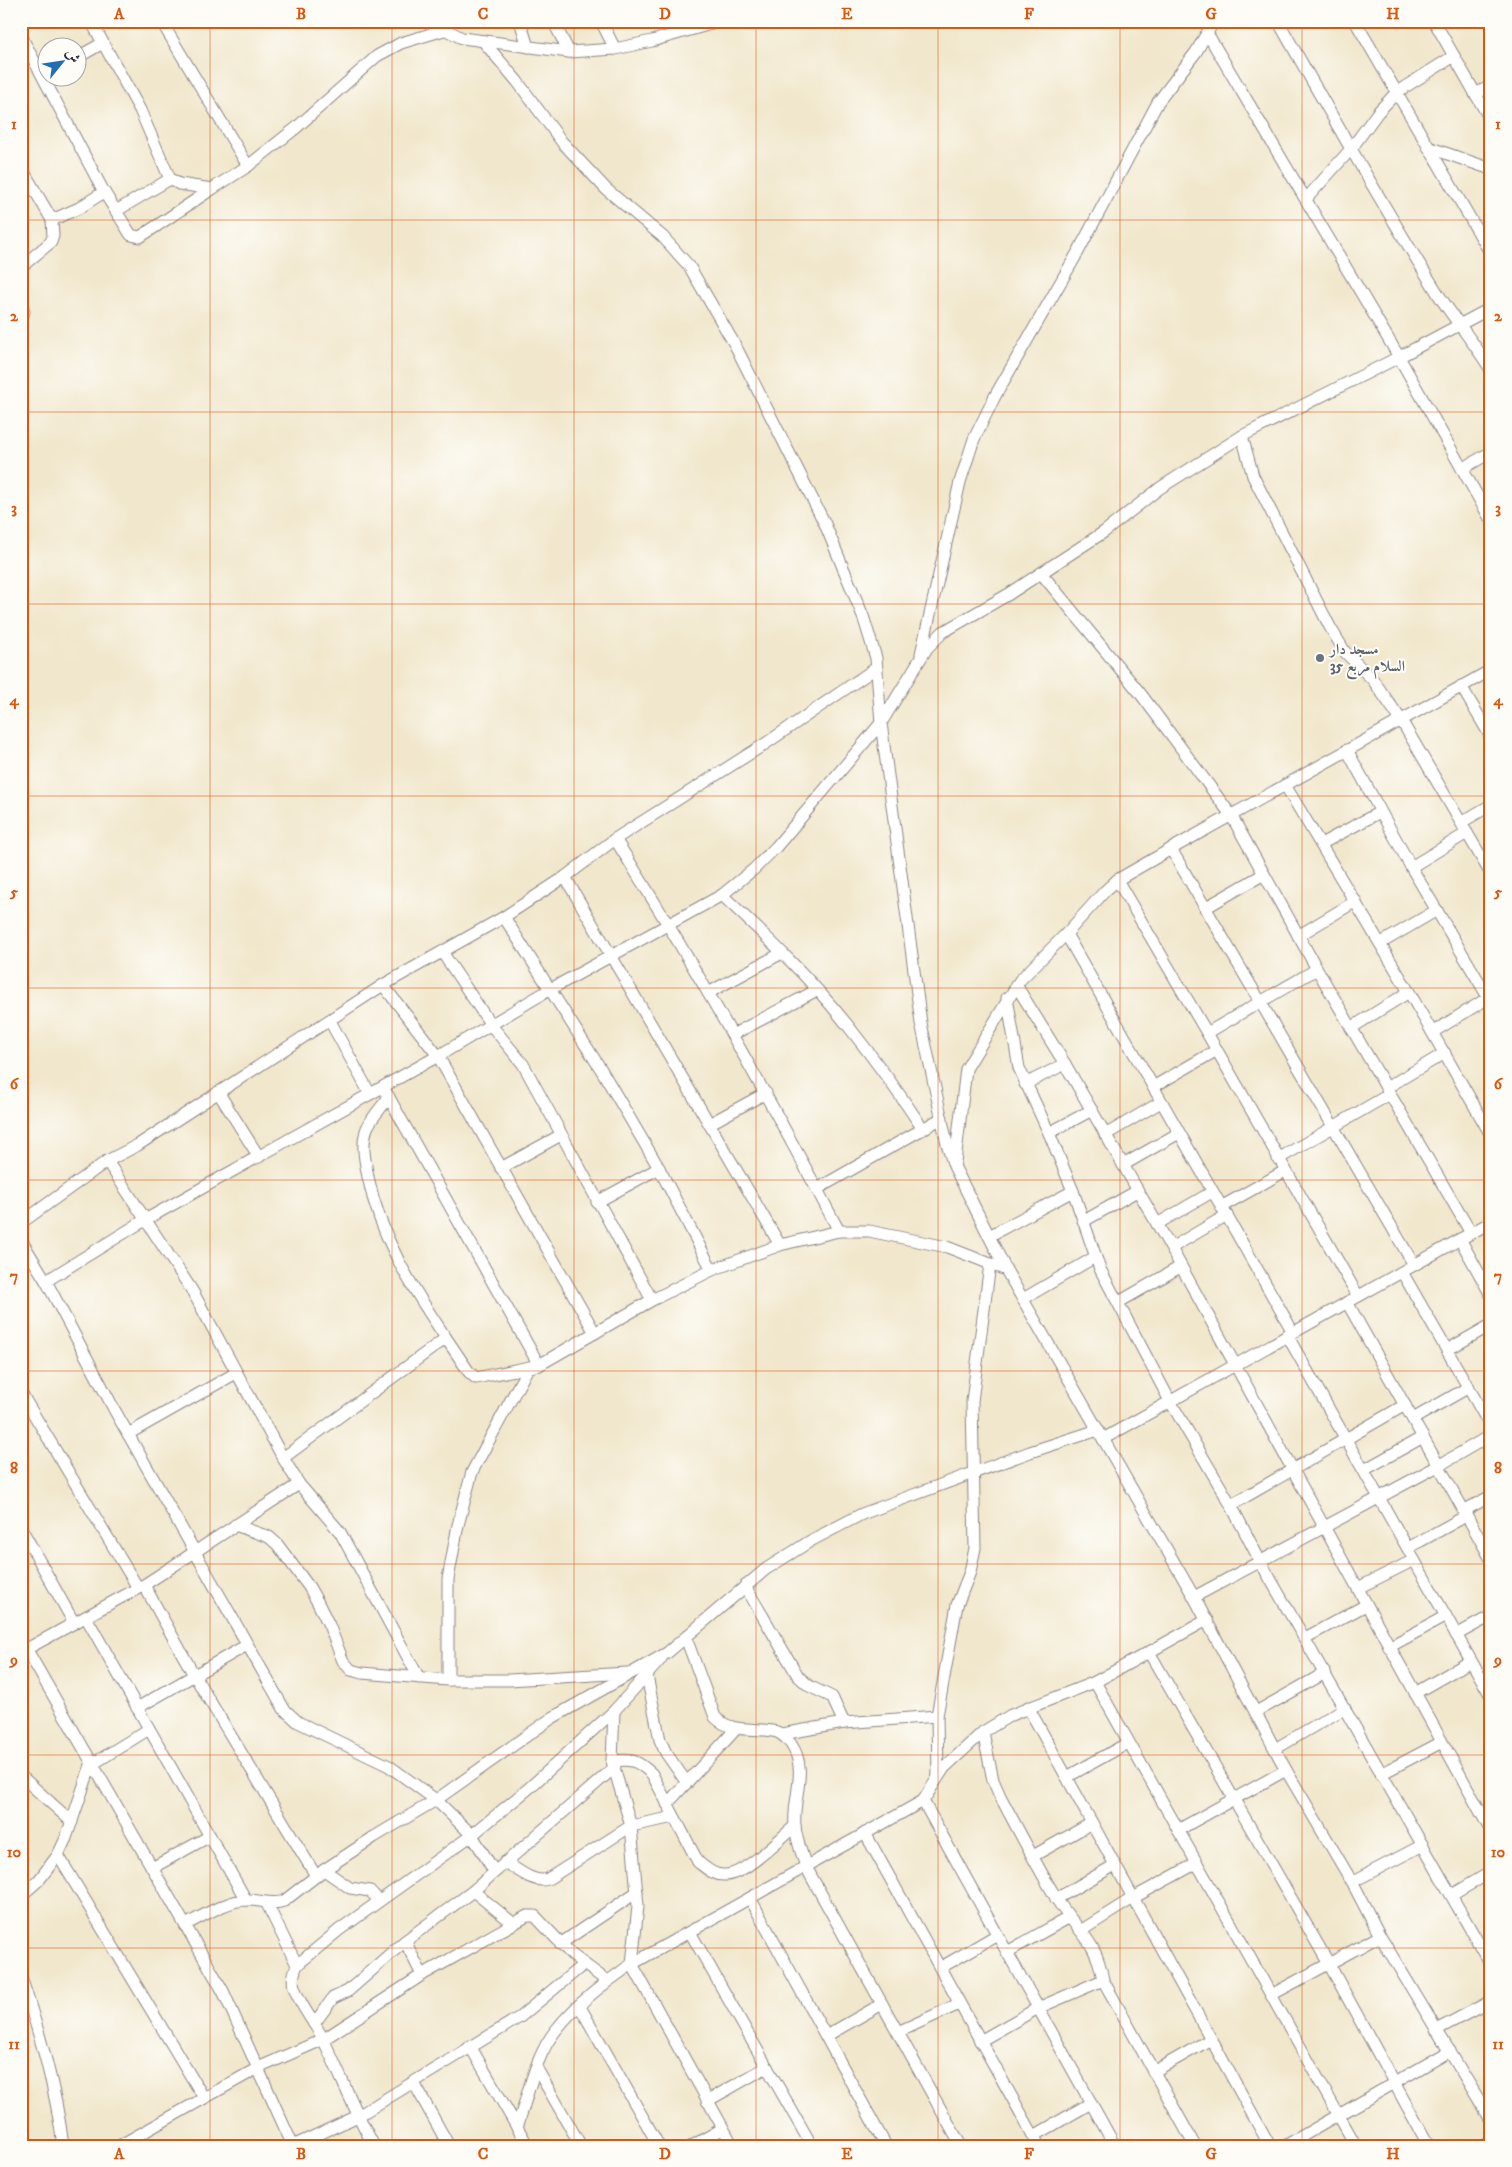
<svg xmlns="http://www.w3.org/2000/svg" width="1512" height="2167" font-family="'IM FELL DW Pica',Amiri,serif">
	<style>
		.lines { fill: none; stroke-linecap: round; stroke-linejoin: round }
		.minor-casing { stroke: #8a8484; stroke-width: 13 }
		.minor { stroke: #fff; stroke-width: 11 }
		.grid { fill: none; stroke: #de560e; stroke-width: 1; stroke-opacity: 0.55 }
		.worship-dot { fill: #6b7280; stroke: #fdfcf7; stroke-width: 2 }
		.labels { text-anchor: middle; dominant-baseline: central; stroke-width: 4; stroke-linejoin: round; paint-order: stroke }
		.worship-label { font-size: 15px; font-weight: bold; fill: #5b616d; stroke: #fdfcf7; text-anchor: start }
		.neatline { fill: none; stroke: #de560e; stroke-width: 2 }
		.grid-label { font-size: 16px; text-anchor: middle; font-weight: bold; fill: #de560e }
	</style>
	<rect width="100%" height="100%" fill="#fdfcf7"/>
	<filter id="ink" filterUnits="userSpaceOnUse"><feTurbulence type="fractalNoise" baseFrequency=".02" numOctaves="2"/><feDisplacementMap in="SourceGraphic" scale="10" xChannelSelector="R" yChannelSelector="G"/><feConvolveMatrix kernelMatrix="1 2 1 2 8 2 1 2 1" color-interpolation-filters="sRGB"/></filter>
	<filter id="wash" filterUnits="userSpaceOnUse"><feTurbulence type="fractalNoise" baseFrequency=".0096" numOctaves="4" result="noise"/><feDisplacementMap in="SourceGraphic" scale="20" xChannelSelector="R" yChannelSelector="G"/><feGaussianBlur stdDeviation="1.12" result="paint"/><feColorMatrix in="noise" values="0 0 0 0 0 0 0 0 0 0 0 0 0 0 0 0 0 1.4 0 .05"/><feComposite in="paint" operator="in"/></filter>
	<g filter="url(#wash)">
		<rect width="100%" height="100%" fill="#f1e7cc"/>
	</g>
	<g filter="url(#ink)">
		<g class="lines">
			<g class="minor-casing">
				<g id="minor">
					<polyline points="91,21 140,110 170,179"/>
					<polyline points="161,21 248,166"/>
					<polyline points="429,21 462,38 569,52 615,49 652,41 721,21"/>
					<polyline points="520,21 528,47"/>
					<polyline points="553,21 569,52"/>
					<polyline points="601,21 615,49"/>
					<path d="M 1278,21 C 1329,111 1380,201 1435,289 C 1452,317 1474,342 1491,370"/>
					<polyline points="1355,21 1491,254"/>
					<polyline points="1434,21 1491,121"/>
					<polyline points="1207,33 1399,357 1491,520"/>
					<polyline points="21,36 104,192 131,235 140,237 212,189"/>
					<polyline points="483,41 517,81 562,142 606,189 663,237 689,266 735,345 825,524 863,616 876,658 881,723 921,1023 947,1144 954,1166 1006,1270"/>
					<polyline points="78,57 103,43"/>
					<polyline points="1475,94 1491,86"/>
					<polyline points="1428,147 1491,169"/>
					<polyline points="21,167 52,220"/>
					<polyline points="1306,199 1351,149 1378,112 1397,92 1454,56"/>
					<polyline points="116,211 170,179 179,184 212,189 248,166 296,128 377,56 401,43 444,30"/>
					<polyline points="21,267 51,242 53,236 52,220 79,208 104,192"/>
					<polyline points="21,302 24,312 21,319"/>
					<polyline points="1242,436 1253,476 1330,627 1345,652 1373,680 1401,720 1491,874"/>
					<polyline points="1462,469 1491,452"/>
					<polyline points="1041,573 1140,693 1231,815 1317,969 1471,1233"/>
					<polyline points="921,654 960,482 974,439 995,396 1078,252 1158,102 1196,52 1214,21"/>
					<polyline points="1461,686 1491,737"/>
					<polyline points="1347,750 1411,867 1491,1002"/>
					<polyline points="1285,785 1409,992 1491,1135"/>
					<polyline points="1462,822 1491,805"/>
					<path d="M 615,839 C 696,966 769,1098 839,1231"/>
					<polyline points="1321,844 1380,812"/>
					<polyline points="1171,849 1414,1265"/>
					<polyline points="1411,867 1467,833"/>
					<polyline points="565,877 780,1245"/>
					<polyline points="1117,880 1207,1033 1358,1296"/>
					<path d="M 722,895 C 767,937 811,979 849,1027 C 875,1060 900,1094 923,1129"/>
					<polyline points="1205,908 1264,874"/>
					<polyline points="504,917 602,1071 659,1168 712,1270"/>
					<polyline points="1066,934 1293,1332"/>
					<polyline points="1298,936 1356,901"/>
					<polyline points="1381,943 1437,910"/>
					<polyline points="442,952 491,1025 523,1064 652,1300"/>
					<polyline points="383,985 438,1056 595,1333"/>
					<polyline points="1016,985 1065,1064 1171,1248 1491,1831"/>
					<polyline points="708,993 782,953"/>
					<polyline points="1007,998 1019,1068 1049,1133 1073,1191 1100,1269 1170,1401 1231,1505 1260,1561 1491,1965"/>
					<polyline points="330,1021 370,1094"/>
					<polyline points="1351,1028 1409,992"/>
					<polyline points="1433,1032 1488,998"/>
					<polyline points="1207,1033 1317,969"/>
					<polyline points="732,1035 817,990"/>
					<polyline points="1025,1084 1065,1064"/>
					<polyline points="383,1087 539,1365"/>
					<polyline points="1153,1087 1217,1050"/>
					<polyline points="1386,1088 1445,1053"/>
					<polyline points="218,1092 259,1157"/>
					<path d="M 389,1097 C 382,1107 372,1117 367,1128 C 361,1144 365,1161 368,1177 C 381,1239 411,1286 446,1338"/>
					<polyline points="709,1124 766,1093"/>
					<polyline points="1049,1133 1092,1110"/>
					<polyline points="1105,1135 1161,1102"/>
					<polyline points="1278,1159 1390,1094"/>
					<polyline points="955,1162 966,1069 1020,980 1066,934 1105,891 1117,880 1171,849 1491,670"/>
					<polyline points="1123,1165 1179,1133"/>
					<polyline points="501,1168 561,1135"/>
					<polyline points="817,1189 942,1118"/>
					<polyline points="597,1202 659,1168"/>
					<polyline points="1221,1207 1285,1171"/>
					<polyline points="1084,1221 1137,1191"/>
					<polyline points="21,1223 107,1161 138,1145 383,985 504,917 565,877 615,839 765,744 876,668"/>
					<polyline points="1157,1224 1212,1192"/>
					<polyline points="989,1236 1073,1191"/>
					<polyline points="1460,1239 1491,1295"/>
					<polyline points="21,1240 46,1281 145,1220 438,1056 549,990 722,895 754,869 776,847 881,723 927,648 943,632 1009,594 1104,532 1160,488 1242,436 1399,357 1491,308"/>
					<polyline points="1171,1248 1227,1215"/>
					<polyline points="1402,1272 1491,1427"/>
					<polyline points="46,1281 115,1411 284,1709 298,1722 389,1766 436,1800 472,1835 494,1871"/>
					<polyline points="1023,1299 1095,1257"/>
					<polyline points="1119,1302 1180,1267"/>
					<polyline points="1347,1302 1491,1559"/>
					<polyline points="1287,1335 1491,1696"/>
					<polyline points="1447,1350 1491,1325"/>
					<polyline points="21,1393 138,1588"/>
					<polyline points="1413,1419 1469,1387"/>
					<polyline points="128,1434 236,1373"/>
					<polyline points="1103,1439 1491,1222"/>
					<polyline points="283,1458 446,1338 469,1372 476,1378 539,1365 652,1300 712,1270 780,1245 839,1231 869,1231 947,1247 1006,1270 1098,1430"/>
					<polyline points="1364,1470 1423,1437"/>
					<polyline points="299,1484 340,1532 419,1678"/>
					<polyline points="1231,1505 1405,1405"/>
					<polyline points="1463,1511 1491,1496"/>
					<polyline points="235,1525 269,1537 277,1544 309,1587 318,1603 329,1625 343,1661 351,1670 362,1673 448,1680 509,1680 627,1673"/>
					<polyline points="21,1528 74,1623"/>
					<polyline points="1408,1548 1466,1516"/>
					<polyline points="144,1585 194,1675 316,1876"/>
					<polyline points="745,1586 798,1676 809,1686 832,1697 844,1723"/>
					<polyline points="1358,1588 1414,1560"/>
					<polyline points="1194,1597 1438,1466 1491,1435"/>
					<polyline points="86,1617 246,1900"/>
					<polyline points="1456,1635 1491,1616"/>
					<path d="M 686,1638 L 715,1717 C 733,1735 755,1726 777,1732 C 783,1734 787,1739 791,1744 C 809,1771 792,1797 795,1826 C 796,1839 802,1854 806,1867 L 961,2146"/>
					<polyline points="1305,1638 1366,1605"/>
					<polyline points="1389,1647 1446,1616"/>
					<polyline points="27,1650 223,1991 293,2146"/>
					<polyline points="21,1652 144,1585 299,1484 283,1458 193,1292 107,1161"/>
					<polyline points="1149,1652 1329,1964 1429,2146"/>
					<polyline points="647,1676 660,1740 666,1753 687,1783"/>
					<polyline points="448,1680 448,1579 458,1525 472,1472 528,1368"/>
					<polyline points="1095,1682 1356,2146"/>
					<polyline points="1415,1693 1471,1661"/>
					<polyline points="1028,1707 1270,2146"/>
					<polyline points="137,1708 247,1645"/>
					<polyline points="614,1711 612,1761 631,1826 638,1906 632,1964 733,2146"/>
					<polyline points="1256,1712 1325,1673"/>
					<path d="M 983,1732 L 993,1780 L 1000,1796 C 1019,1831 1037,1867 1058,1901 C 1078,1933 1096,1938 1103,1980 L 1195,2146"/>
					<polyline points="782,1734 844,1723 937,1716"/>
					<polyline points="1275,1749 1345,1708"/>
					<path d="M 612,1761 C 632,1759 637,1760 652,1774 L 698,1862 C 706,1868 714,1876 725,1875 C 745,1875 779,1839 795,1826"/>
					<polyline points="1381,1774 1442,1742"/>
					<polyline points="21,1776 72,1822"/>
					<polyline points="938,1776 937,1716 957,1605 970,1572 975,1548 972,1401 990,1264"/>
					<polyline points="1067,1777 1128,1743"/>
					<polyline points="923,1801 1115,2146"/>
					<polyline points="667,1804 736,1729"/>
					<polyline points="1178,1830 1286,1770"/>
					<polyline points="865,1833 1039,2146"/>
					<polyline points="58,1855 204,2098"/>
					<polyline points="1033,1856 1092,1823"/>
					<path d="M 505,1862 C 517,1869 534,1884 548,1879 L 631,1826 L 674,1817"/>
					<polyline points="152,1868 210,1836"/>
					<polyline points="324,1870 350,1888 370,1891 379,1901"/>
					<polyline points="1352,1882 1423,1845"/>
					<polyline points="473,1891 514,1924"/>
					<polyline points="1452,1895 1491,1872"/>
					<polyline points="21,1896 39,1880 58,1855 66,1838 91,1765 149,1729"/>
					<polyline points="750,1898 886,2146"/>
					<polyline points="1056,1899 1115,1865"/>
					<polyline points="267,1904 297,1965"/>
					<path d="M 185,1925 C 201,1917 228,1900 246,1900 C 260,1899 270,1906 284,1901 L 324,1870 L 374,1837 L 436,1800 L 552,1718 L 667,1653 L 766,1569 L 812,1540 L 862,1514 L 1030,1452 L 1098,1430 L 1194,1597 L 1286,1770 L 1352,1882 L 1380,1936 L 1491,2120"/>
					<polyline points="1082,1930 1133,1898 1197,1863"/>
					<polyline points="690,1932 812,2146"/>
					<polyline points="405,1941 422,1975"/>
					<polyline points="560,1944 637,1892"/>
					<polyline points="1007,1952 1068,1918"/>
					<polyline points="940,1968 997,1935"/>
					<path d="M 21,1977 C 39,2032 56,2088 63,2146"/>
					<polyline points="1271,1995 1380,1936"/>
					<polyline points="579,2005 659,2146"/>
					<polyline points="314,2024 333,1998 348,1991 405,1941 473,1891 615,1767"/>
					<polyline points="1436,2030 1491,2001"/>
					<polyline points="898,2032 959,2004"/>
					<polyline points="826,2036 882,2004"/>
					<polyline points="980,2041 1038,2008 1103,1980"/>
					<polyline points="470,2046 528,2146"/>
					<polyline points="537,2069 581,2146"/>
					<polyline points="1153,2072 1211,2039"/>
					<polyline points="414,2083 449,2146"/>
					<polyline points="707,2101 767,2067"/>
					<path d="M 517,2127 C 528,2096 535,2056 556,2030 C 577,2003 605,1983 632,1964 L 923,1801 L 944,1768 L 983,1732 L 1011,1715 L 1095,1682 L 1207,1620"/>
					<polyline points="1034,2136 1091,2103"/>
					<polyline points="119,2146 258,2068 324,2039 422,1975 527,1916 535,1916 572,1955 607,1981"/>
					<polyline points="293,2146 358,2116 520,2017 584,1964"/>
					<path d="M 374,2146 C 355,2112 341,2076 324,2041 C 315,2022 301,2008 294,1987 C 292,1980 294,1972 297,1965 L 339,1930 L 472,1835 L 528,1789 L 614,1711 L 661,1659"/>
					<polyline points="692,2146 722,2129"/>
					<polyline points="1285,2146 1450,2051"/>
					<polyline points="1481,2146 1491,2140"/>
				</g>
			</g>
			<use href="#minor" class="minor"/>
		</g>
	</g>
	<path class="grid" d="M 210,21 L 210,2146M 392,21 L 392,2146M 574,21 L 574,2146M 756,21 L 756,2146M 938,21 L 938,2146M 1120,21 L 1120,2146M 1302,21 L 1302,2146M 21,220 L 1491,220M 21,412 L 1491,412M 21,604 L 1491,604M 21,796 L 1491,796M 21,988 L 1491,988M 21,1180 L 1491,1180M 21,1371 L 1491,1371M 21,1564 L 1491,1564M 21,1755 L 1491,1755M 21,1948 L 1491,1948"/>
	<circle class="worship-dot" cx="1320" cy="658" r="5"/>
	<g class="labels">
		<g class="worship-label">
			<text x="1330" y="649">مسجد دار<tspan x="1330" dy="17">السلام مربع 35</tspan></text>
		</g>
	</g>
	<rect width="1512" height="2167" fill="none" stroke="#fdfcf7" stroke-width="55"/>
	<g transform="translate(62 62) rotate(60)"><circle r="24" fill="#fdfcf7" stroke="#a5a5ac"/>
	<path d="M0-4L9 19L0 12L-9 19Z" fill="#1f6fb2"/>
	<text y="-8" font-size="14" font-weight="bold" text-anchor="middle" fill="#22223b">ش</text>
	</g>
	<rect x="28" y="28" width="1456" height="2112" class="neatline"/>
	<g class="grid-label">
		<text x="119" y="19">A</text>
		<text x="301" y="19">B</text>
		<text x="483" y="19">C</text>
		<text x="665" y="19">D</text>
		<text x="847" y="19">E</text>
		<text x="1029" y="19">F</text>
		<text x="1211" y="19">G</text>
		<text x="1393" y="19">H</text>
		<text x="14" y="129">1</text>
		<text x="1498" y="129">1</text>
		<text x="14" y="321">2</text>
		<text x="1498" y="321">2</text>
		<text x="14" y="513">3</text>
		<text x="1498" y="513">3</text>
		<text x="14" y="705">4</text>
		<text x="1498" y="705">4</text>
		<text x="14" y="897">5</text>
		<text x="1498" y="897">5</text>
		<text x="14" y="1089">6</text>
		<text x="1498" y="1089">6</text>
		<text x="14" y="1281">7</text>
		<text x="1498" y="1281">7</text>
		<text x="14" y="1473">8</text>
		<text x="1498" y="1473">8</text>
		<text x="14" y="1665">9</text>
		<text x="1498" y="1665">9</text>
		<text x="14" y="1857">10</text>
		<text x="1498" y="1857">10</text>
		<text x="14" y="2049">11</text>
		<text x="1498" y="2049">11</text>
		<text x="119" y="2159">A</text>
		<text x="301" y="2159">B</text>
		<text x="483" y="2159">C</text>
		<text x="665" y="2159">D</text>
		<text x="847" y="2159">E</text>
		<text x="1029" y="2159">F</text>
		<text x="1211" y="2159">G</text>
		<text x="1393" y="2159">H</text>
	</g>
</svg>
